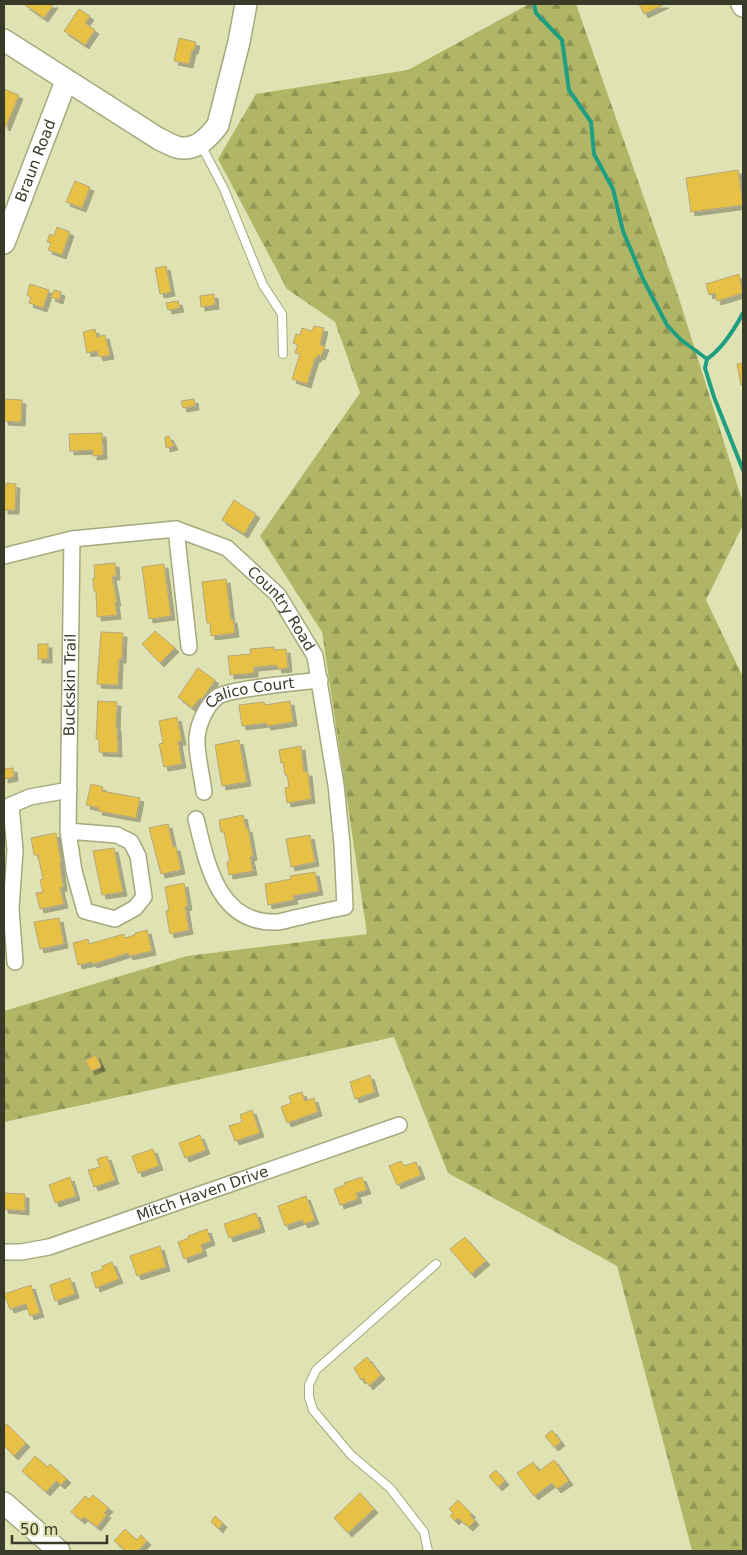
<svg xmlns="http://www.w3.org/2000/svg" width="747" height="1555" font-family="'DejaVu Sans',sans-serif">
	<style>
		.forest { fill: url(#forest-firs) }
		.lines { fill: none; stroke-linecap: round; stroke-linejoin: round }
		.stream { stroke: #1f9f80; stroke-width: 4 }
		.building { fill: #e7c145; stroke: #b6a77b; filter: url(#shadow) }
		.lane-casing { stroke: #a5a97b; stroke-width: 10 }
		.street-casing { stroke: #a5a97b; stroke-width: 18 }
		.secondary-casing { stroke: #a5a97b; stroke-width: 24 }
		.lane { stroke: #fff; stroke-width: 8 }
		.street { stroke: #fff; stroke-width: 15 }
		.secondary { stroke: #fff; stroke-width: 21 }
		.labels { text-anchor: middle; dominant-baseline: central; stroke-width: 4; stroke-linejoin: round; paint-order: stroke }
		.street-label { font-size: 15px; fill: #393b28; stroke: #dfe3b3 }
	</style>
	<defs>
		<pattern id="forest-firs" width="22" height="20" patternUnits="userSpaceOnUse" patternTransform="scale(1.25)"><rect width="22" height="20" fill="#b1b666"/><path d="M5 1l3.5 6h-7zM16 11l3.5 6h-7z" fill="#919554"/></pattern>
		<filter id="shadow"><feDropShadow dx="4" dy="4" stdDeviation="0" flood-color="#0004"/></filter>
	</defs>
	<rect width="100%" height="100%" fill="#dfe3b3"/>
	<polygon class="forest" points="529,4 576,4 677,292 743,503 743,525 706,600 743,677 743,1551 692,1551 617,1266 448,1173 394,1037 4,1122 4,1011 187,956 367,934 322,632 260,536 360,393 335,322 287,289 218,159 256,94 408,70"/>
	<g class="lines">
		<g class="stream">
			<polyline points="534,4 536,13 562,40 569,90 591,122 594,154 613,189 623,231 643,279 667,325 680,339 707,359 705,368 714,397 743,470"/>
			<path d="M 707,359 C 723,348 734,330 743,313"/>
		</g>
	</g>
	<g class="building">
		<polygon points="26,4 54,4 44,18 25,5"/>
		<polygon points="639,4 665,4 644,14"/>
		<polygon points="79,9 90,16 85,23 95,30 85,45 64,31"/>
		<polygon points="179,38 196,42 194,50 192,50 189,64 174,61"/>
		<polygon points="4,89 19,95 6,127 4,126"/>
		<polygon points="738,170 743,205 691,212 686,178"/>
		<polygon points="75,181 90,187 82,208 66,202"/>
		<polygon points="57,227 70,232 62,255 48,250 51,243 47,242 50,234 54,236"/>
		<polygon points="166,266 171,292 160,294 155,268"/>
		<polygon points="739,274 743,293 717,301 715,293 709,295 706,284"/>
		<polygon points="30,284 49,290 43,308 29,303 31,297 27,295"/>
		<polygon points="54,290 61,292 59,300 51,297"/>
		<polygon points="214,294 215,305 201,307 200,296"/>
		<polygon points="178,301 180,308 168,310 166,303"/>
		<polygon points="314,326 324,328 320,345 325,346 321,356 318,355 317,358 315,358 307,384 292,379 300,354 295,353 298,345 293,343 296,334 300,335 302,328 312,331"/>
		<polygon points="95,329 97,337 105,335 110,355 99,357 97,351 87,353 83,332"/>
		<polygon points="743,363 743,385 741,385 737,364"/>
		<polygon points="4,399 22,400 21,422 4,421"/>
		<polygon points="194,399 195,406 183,408 181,401"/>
		<polygon points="102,433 103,455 93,456 93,450 70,451 69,434"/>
		<polygon points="169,436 174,446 166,448 165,437"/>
		<polygon points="6,483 16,484 15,510 4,510 4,487 6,487"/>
		<polygon points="234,500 256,514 244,534 222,520"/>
		<polygon points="115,563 116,576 112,576 117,602 115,602 117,615 97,617 96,591 94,591 93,578 95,578 94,565"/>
		<polygon points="164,564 171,616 149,619 142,567"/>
		<polygon points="226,579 231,620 233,619 235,633 211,636 210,623 207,623 202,582"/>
		<polygon points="155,631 175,648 160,663 142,644"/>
		<polygon points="101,632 123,633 122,659 119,659 118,685 97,684"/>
		<rect x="38" y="644" width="10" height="15"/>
		<polygon points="274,647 274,650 286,649 288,668 278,669 277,665 254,667 254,673 230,675 228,656 251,654 250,649"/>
		<polygon points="198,668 215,680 202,699 200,698 192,708 178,697"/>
		<polygon points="98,701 117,702 116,727 117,727 118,753 99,752 99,740 96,739"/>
		<polygon points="290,701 293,722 267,726 266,723 242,726 239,705 264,702 265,705"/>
		<polygon points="177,717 182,741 178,741 182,764 164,767 159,744 163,743 159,721"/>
		<polygon points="239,740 247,782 222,786 215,745"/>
		<polygon points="301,746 304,772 308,772 311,799 287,803 285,788 289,787 287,775 285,775 283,762 281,763 279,750"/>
		<polygon points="13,768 14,777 4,779 4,769"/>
		<polygon points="91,784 103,787 102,791 140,798 136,818 98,811 99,808 86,805"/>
		<polygon points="243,815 246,829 248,828 253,856 250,857 253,871 229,875 227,862 230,861 224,832 221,832 219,820"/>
		<polygon points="168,824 173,847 176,847 181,870 161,874 149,828"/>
		<polygon points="56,833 61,862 60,863 63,887 60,888 64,904 40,909 36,893 43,892 40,880 43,879 38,855 34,855 31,838"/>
		<polygon points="310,835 315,862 291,867 286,839"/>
		<polygon points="114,848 123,892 102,895 93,851"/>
		<polygon points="315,872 319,891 293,896 294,900 268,905 265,884 291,879 290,876"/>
		<polygon points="184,883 188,906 185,907 189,930 170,934 166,911 169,910 165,887"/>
		<polygon points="59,918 64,944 40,949 34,922"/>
		<polygon points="147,930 152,951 129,956 128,953 93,964 92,962 78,965 73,943 88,939 89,944 124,934 125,938 135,935 135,933"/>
		<polygon points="96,1055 101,1067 91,1071 85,1060"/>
		<polygon points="370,1075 375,1092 355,1099 350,1082"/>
		<polygon points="302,1092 305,1101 314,1098 318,1112 287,1123 281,1107 291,1103 289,1096"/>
		<polygon points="252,1110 260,1133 235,1141 229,1126 242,1122 240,1115"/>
		<polygon points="200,1135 206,1150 185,1158 179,1143"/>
		<polygon points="153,1149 159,1166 138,1173 132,1156"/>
		<polygon points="107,1156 115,1180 94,1187 88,1170 100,1167 97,1159"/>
		<polygon points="401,1161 404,1166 416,1162 421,1175 397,1185 389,1166"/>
		<polygon points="70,1177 76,1196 55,1203 49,1185"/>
		<polygon points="362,1177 367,1190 356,1193 358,1199 340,1205 334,1189 345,1185 344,1183"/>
		<polygon points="4,1193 25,1194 25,1211 4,1209"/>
		<polygon points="306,1196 315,1220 304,1224 302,1220 285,1226 278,1206"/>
		<polygon points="256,1213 261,1228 229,1238 224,1224"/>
		<polygon points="207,1229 211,1241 201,1245 203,1252 184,1259 178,1242 189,1238 188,1236"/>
		<polygon points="465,1237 486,1261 471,1274 450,1249"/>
		<polygon points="160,1246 166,1267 137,1276 130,1256"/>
		<polygon points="112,1262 119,1279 96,1288 91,1273 103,1269 102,1266"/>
		<polygon points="70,1278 75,1294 55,1301 50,1285"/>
		<polygon points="31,1285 40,1313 30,1316 26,1304 10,1309 4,1294"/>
		<polygon points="367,1357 381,1375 369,1386 363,1378 361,1380 354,1368"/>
		<polygon points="7,1424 26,1443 14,1456 4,1446 4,1427"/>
		<polygon points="552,1430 561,1442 554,1447 545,1436"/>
		<polygon points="35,1456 48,1467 50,1464 67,1479 61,1485 56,1481 46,1492 22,1471"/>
		<polygon points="554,1460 569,1481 557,1489 552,1483 534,1496 517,1473 533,1462 539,1471"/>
		<polygon points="496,1470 505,1481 498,1487 489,1476"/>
		<polygon points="360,1493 374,1509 348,1533 334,1518"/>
		<polygon points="93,1495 109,1508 104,1513 107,1514 97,1527 84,1517 81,1520 71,1512 85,1496 89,1499"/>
		<polygon points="458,1500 472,1514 470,1515 475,1521 469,1527 458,1518 455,1521 450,1516 453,1513 449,1509"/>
		<polygon points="215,1516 223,1523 219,1529 211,1522"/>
		<polygon points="125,1529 137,1540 141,1535 147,1541 138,1551 126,1551 114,1541"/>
	</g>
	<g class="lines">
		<g class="lane-casing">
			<g id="lane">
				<polyline points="201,145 224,189 263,285 282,314 283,354"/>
				<polyline points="428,1551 424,1532 390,1488 351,1455 313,1410 309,1397 309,1385 316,1370 436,1264"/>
			</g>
		</g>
		<g class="street-casing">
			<g id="street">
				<polyline points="176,529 189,647"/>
				<path id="s1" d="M 4,556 L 72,539 L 176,529 L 227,548 L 278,595 L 315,656 L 336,785 L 342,844 L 345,907 C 330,910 315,913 300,917 C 293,918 285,921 278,922 C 218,925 207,864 196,819"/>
				<path id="s2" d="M 204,792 C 202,776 196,753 197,738 C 198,724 206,706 217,697 C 227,689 303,682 320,680"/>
				<path id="s3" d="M 68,831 L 117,835 L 131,842 L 138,856 L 144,897 L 135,908 L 115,919 L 85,911 L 74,871 L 68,831 L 72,539"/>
				<polyline points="15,962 11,909 15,850 11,805 30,797 69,790"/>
				<path id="s4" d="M 4,1252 L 21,1252 L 49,1247 L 399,1125"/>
			</g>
		</g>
		<g class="secondary-casing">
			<g id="secondary">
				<polyline points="742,4 743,6"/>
				<path d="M 4,40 L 159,139 C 166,142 175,148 182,148 C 198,149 209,137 218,125 L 239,42 L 246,4"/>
				<path id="s5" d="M 4,243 L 66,81"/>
				<polyline points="4,1503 59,1551"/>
			</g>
		</g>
		<use href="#lane" class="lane"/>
		<use href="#street" class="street"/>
		<use href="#secondary" class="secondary"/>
	</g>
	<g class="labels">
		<g class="street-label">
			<text stroke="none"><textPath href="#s5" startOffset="88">Braun Road</textPath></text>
			<text stroke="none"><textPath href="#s1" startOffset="311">Country Road</textPath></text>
			<text stroke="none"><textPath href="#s3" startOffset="418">Buckskin Trail</textPath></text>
			<text stroke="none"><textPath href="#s2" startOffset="134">Calico Court</textPath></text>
			<text stroke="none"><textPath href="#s4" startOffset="208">Mitch Haven Drive</textPath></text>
		</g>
	</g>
	<rect width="747" height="1555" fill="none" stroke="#393b28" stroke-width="10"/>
	<path d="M12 1535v8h95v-8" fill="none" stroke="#393b28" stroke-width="2.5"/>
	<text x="20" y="1535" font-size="15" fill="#393b28" stroke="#dfe3b3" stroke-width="4" paint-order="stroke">50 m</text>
</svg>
